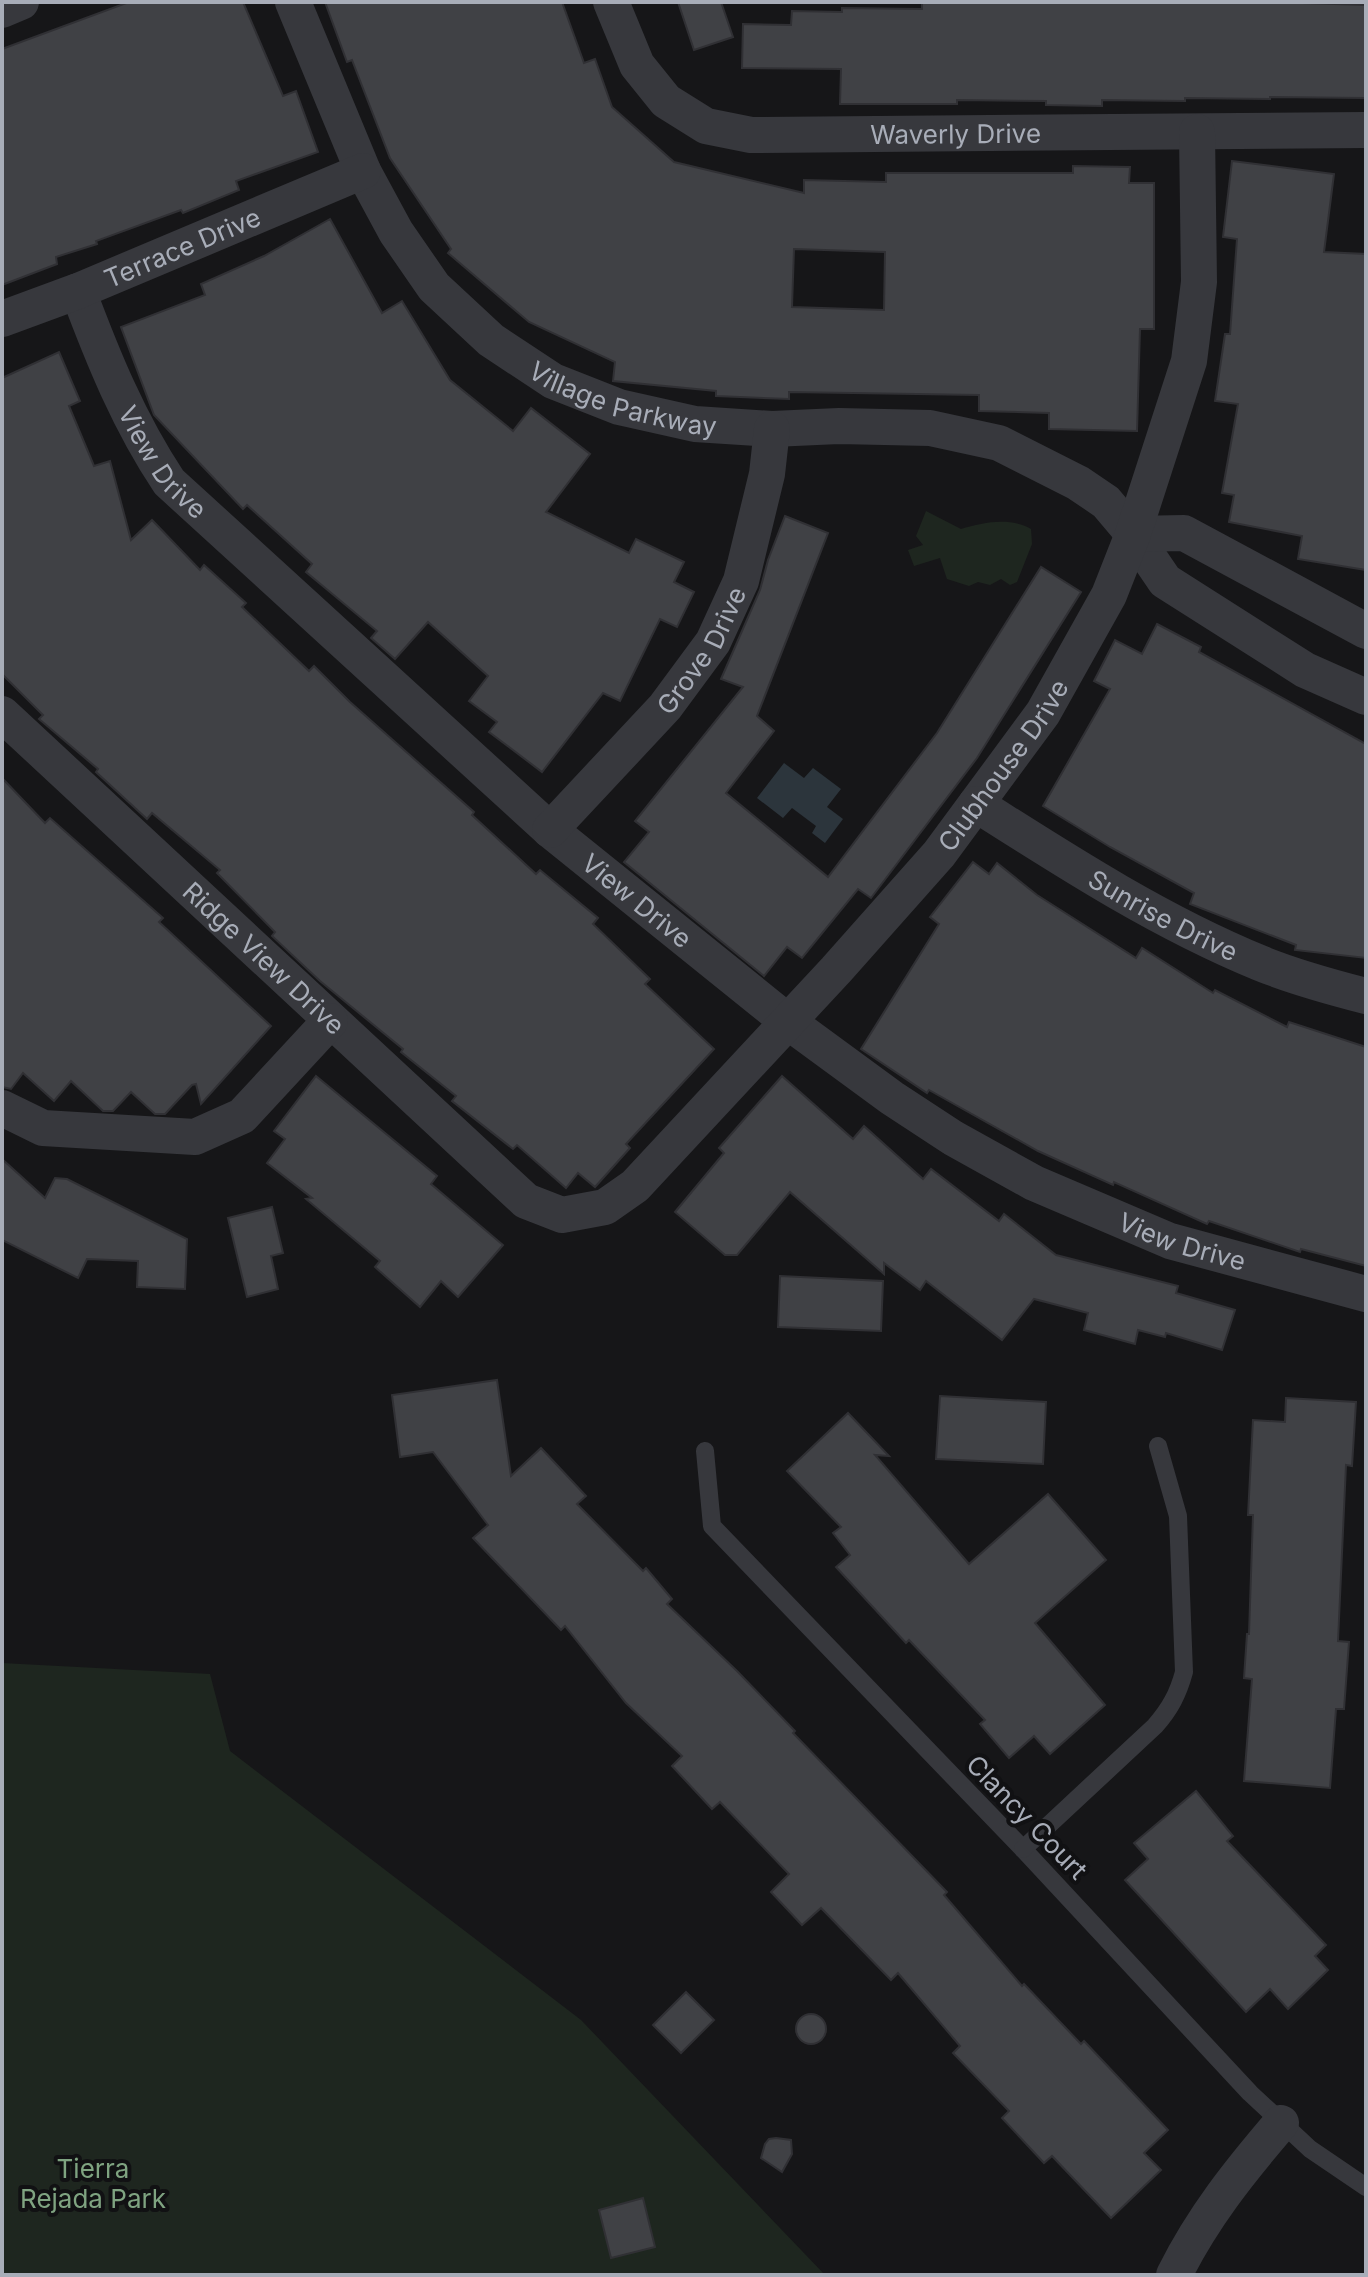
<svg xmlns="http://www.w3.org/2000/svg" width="1368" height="2277" font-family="Inter,sans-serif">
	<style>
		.green { fill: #1e261f }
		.water { fill: #2c353c }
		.building { fill: #404145; stroke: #303034; stroke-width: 2; fill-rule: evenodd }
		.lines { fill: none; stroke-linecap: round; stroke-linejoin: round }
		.service { stroke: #37383d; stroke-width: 18 }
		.minor { stroke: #37383d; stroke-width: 36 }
		.labels { text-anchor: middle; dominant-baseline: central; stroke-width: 8; stroke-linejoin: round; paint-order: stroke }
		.street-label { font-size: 26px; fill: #a8adb8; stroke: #111113 }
		.park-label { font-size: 26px; fill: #7fa381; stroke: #111113 }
	</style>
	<rect width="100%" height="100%" fill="#161618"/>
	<g class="green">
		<path d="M 926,511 L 961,529 C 984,522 1010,517 1031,529 L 1032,544 L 1017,582 L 1010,585 L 1001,579 L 990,585 L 978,582 L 969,586 L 947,579 L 940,558 L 914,566 L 908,550 L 923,545 L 916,536 Z"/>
		<polygon points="2,1663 210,1674 230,1751 581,2020 825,2275 2,2275"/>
	</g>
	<polygon class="water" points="784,763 804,778 813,768 841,789 827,807 843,819 825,843 812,833 816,826 792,808 783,818 757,798"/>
	<g class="building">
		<polygon points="129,2 243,2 283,96 296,91 318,152 236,181 239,190 183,213 181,210 96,241 97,244 56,257 57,264 2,285 2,49"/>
		<path d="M 325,2 L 562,2 L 584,63 L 595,59 L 612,107 L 674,162 L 804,193 L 804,180 L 886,182 L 886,173 L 1073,173 L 1073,166 L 1130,167 L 1129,183 L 1154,183 L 1154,329 L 1140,329 L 1137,431 L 1049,429 L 1049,413 L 979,411 L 979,395 L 789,392 L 789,399 L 716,396 L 716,391 L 613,381 L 615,362 L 529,322 L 448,253 L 451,249 L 390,158 L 352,60 L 347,62 ZM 794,249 L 885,252 L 884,310 L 792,307 Z"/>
		<polygon points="678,2 721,2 733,37 694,50"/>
		<polygon points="922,2 1272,2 1366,5 1366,98 1270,97 1270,99 1185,98 1185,101 1102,100 1102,106 1046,105 1046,101 957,100 957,104 840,104 841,69 742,68 743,24 791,25 792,11 842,12 842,8 922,9"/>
		<polygon points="1232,161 1334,174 1324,252 1366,254 1366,570 1298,559 1302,536 1229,522 1234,495 1222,493 1238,404 1215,401 1225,334 1230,334 1237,239 1223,237"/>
		<polygon points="330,219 382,313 402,301 450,380 513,431 531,408 590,454 546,512 629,553 636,539 684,562 674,582 694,592 677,627 660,619 620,701 603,693 542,772 489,732 497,722 469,701 488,676 428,622 395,659 371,638 377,631 306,572 312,564 247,505 243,509 154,415 121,327 205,295 201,284 264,256"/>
		<polygon points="59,352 80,401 69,406 94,466 110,461 131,540 152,520 200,570 204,565 246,603 242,607 309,671 314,666 350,702 474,812 472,815 536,874 540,870 598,918 593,924 650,979 645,984 714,1049 626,1144 630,1148 595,1187 578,1173 566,1188 517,1145 513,1149 452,1101 456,1096 401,1052 403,1049 320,981 272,936 275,932 217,873 220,870 152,813 147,819 96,772 98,769 39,719 43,715 2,674 2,378"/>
		<polygon points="785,516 828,533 757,716 774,731 726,793 828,877 937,733 1041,567 1081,592 977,758 871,898 858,889 802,958 787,947 764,976 624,862 649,832 635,821 743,687 721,679 760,590 768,560"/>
		<polygon points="1157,624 1201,647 1199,652 1366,744 1366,958 1295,950 1296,945 1190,904 1194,893 1110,847 1043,806 1110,689 1094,681 1115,640 1142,654"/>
		<polygon points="2,778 45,823 50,818 163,918 159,922 271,1026 201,1104 196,1084 192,1085 165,1114 155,1114 131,1092 113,1111 103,1111 71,1081 54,1101 23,1073 11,1089 2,1087"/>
		<polygon points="973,862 989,874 997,863 1037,895 1136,958 1142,948 1213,993 1215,990 1287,1027 1289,1022 1366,1047 1366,1266 1301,1249 1300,1252 1209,1221 1207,1224 1114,1182 1113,1185 1038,1151 929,1090 927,1093 861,1049 939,924 930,917"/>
		<polygon points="316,1076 437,1176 431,1184 503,1245 458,1297 441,1281 420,1307 375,1267 380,1261 306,1199 312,1198 267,1163 285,1139 274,1131"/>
		<polygon points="782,1076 853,1139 864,1126 923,1179 931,1169 999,1221 1004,1214 1056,1255 1178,1286 1176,1293 1235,1310 1222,1350 1166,1333 1165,1337 1138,1330 1135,1344 1084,1330 1088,1313 1034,1299 1002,1340 926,1281 920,1290 884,1263 884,1274 790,1192 737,1255 725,1255 675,1212 724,1153 719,1148"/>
		<polygon points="2,1159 45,1198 55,1178 67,1179 187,1239 185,1289 137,1287 138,1261 87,1259 78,1278 2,1240"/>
		<polygon points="272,1207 283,1253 271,1256 278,1289 247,1297 228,1218"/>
		<polygon points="780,1276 883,1281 881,1331 778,1327"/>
		<polygon points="497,1380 511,1476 541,1448 586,1496 577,1504 643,1571 646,1568 672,1599 667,1604 737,1671 795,1731 793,1733 947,1892 944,1895 1022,1986 1024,1984 1081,2044 1084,2041 1168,2130 1144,2153 1161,2170 1111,2218 1052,2156 1044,2163 1002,2118 1009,2111 953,2053 960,2046 898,1973 891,1980 821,1908 802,1925 771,1892 789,1874 720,1802 712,1809 672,1766 682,1756 626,1703 565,1626 561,1630 473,1538 488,1525 433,1452 400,1457 392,1395"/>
		<polygon points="940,1396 1046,1402 1043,1464 936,1459"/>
		<polygon points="1286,1398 1356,1402 1352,1466 1346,1465 1338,1641 1349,1642 1344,1709 1336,1709 1330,1788 1244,1781 1252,1679 1244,1678 1247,1634 1249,1634 1253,1515 1248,1515 1253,1420 1285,1422"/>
		<polygon points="848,1413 889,1456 875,1455 969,1564 1048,1494 1106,1560 1035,1623 1105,1705 1050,1754 1034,1736 1009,1758 980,1724 985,1720 909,1640 906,1643 836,1567 850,1555 833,1533 841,1527 787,1471"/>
		<polygon points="1196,1791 1233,1836 1227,1841 1326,1945 1315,1956 1328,1970 1288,2009 1270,1989 1246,2012 1125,1880 1148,1859 1134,1843"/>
		<polygon points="686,1992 714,2020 681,2053 653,2025"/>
		<circle cx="811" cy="2029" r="15"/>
		<polygon points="776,2138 791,2140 792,2154 782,2172 761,2158 765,2144 769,2139"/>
		<polygon points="643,2198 655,2247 611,2258 599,2210"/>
	</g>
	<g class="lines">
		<g class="service">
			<polyline points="705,1451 712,1526 1023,1849 1250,2093 1310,2149 1366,2187"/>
			<path d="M 1023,1849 L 1155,1726 C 1170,1709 1178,1694 1184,1672 L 1178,1516 L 1158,1446"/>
		</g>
		<g class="minor">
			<path id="s1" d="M 293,2 L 363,171 L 396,232 L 434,287 L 491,340 L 553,381 L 619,407 L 695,424 L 772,429 L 839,426 L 930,428 L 999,443 L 1078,483 L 1106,502 L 1133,534 L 1165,581 L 1305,670 L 1366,697"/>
			<path id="s2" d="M 611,2 L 637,65 L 666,101 L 706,126 L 751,135 L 1366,130"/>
			<polyline points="2,10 21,2"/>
			<path id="s3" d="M 78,291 C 103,358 129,422 169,482 L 550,830 L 787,1021 L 892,1098 L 953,1138 L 1034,1183 L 1170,1241 L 1366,1294"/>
			<path id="s4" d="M 2,319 L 78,291 L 363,171"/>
			<polyline points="1133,534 1184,533 1366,631"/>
			<path id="s5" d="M 2,714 L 526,1201 L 562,1215 L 605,1207 L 635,1186 L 836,970 L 939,854 L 1043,713 L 1109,595 L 1133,534 L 1189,361 L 1199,282 L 1197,132"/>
			<path id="s6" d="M 976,804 C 1067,862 1160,922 1260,963 C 1294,977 1331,987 1366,996"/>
			<path id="s7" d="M 550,830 L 665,707 L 713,642 L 741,581 L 767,474 L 772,429"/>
			<polyline points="2,1108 43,1128 195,1137 242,1116 330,1021"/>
			<path d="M 1174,2275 C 1203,2217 1239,2172 1281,2123"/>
		</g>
	</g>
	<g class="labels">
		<g class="street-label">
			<text stroke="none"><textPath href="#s2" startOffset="412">Waverly Drive</textPath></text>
			<text stroke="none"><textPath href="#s4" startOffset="194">Terrace Drive</textPath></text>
			<text stroke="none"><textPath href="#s1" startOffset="544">Village Parkway</textPath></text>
			<text stroke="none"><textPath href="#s3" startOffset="192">View Drive</textPath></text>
			<text stroke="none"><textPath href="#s7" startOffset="236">Grove Drive</textPath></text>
			<text stroke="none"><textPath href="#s5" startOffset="1394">Clubhouse Drive</textPath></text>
			<text stroke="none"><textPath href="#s3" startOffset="840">View Drive</textPath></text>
			<text stroke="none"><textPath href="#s6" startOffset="218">Sunrise Drive</textPath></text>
			<text stroke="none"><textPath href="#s5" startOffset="358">Ridge View Drive</textPath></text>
			<text stroke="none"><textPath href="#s3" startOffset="1488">View Drive</textPath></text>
			<text transform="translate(1027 1817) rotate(46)">Clancy Court</text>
		</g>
		<g class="park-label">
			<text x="93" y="2168">Tierra<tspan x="93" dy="30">Rejada Park</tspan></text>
		</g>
	</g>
	<rect width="1368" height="2277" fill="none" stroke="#a8adb8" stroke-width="8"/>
</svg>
